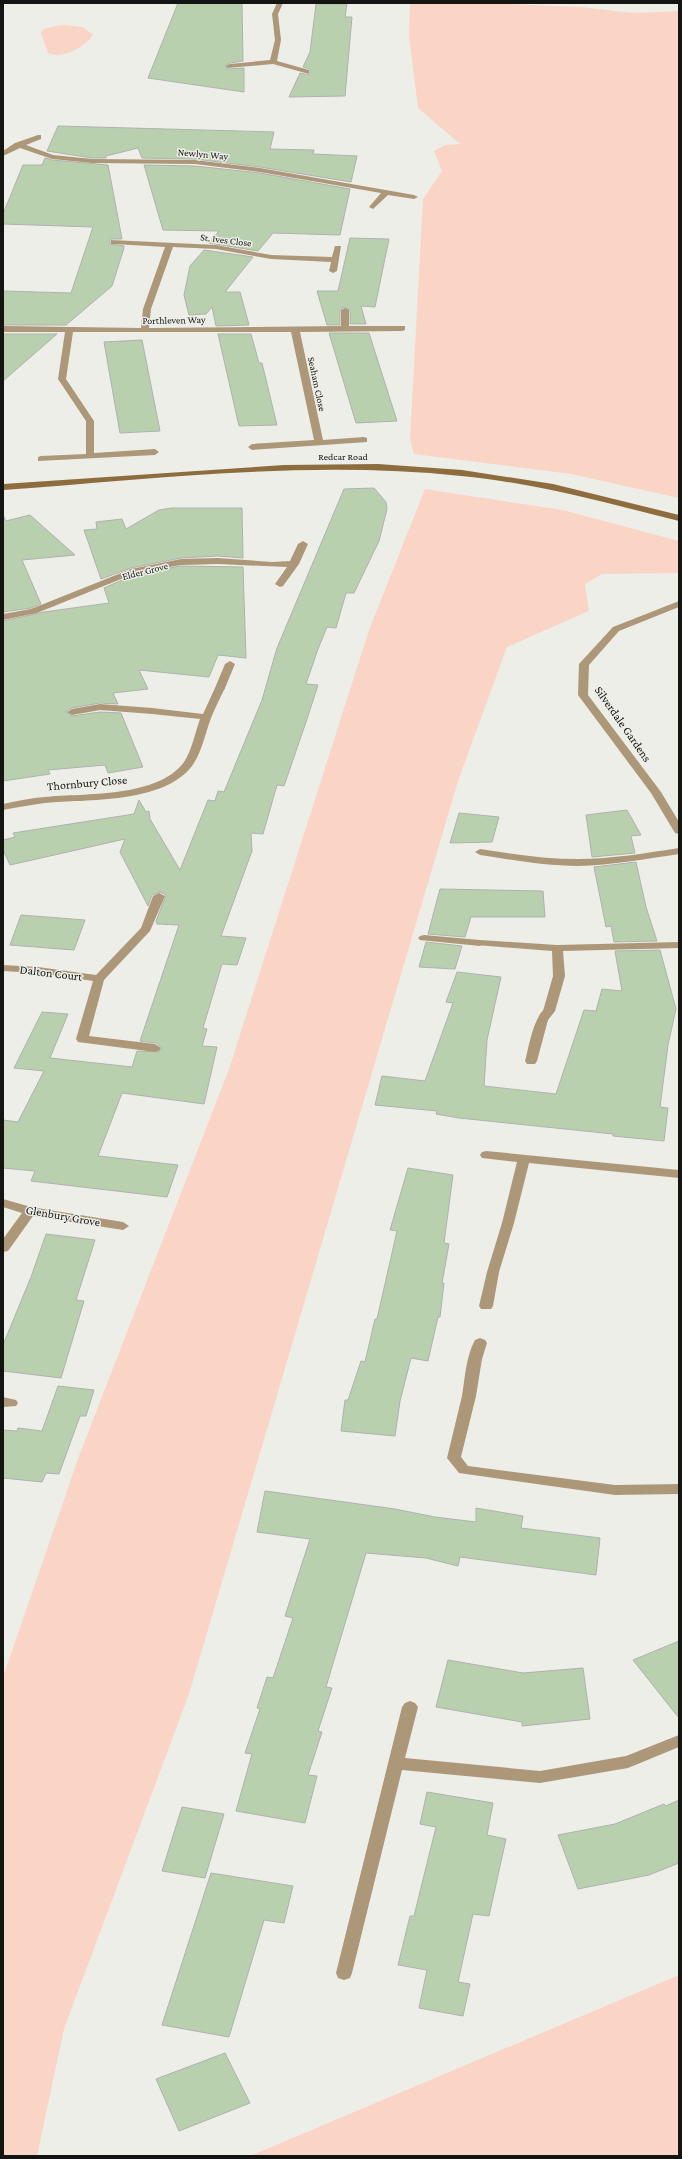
<svg xmlns="http://www.w3.org/2000/svg" width="682" height="2159" font-family="'Crimson Pro',serif">
	<style>
		.green { fill: #fad5c5 }
		.building { fill: #b9d0af; stroke: #aeb2ad }
		.lines { fill: none; stroke-linecap: round; stroke-linejoin: round }
		.lane { fill: #ad9779; fill-rule: evenodd }
		.street { fill: #ad9779; fill-rule: evenodd }
		.secondary { fill: #8d6d3e; fill-rule: evenodd }
		.labels { text-anchor: middle; dominant-baseline: central; stroke-width: 3; stroke-linejoin: round; paint-order: stroke }
		.far-street-label { font-size: 10px; fill: #141412; stroke: #eeeee8 }
		.street-label { font-size: 12px; fill: #141412; stroke: #eeeee8 }
	</style>
	<rect width="100%" height="100%" fill="#eeeee8"/>
	<g class="green">
		<polygon points="487,3 581,7 633,13 679,11 679,498 571,474 414,454 410,439 423,199 442,171 434,151 445,145 460,144 418,108 409,36 410,4"/>
		<path d="M 62,25 L 83,27 L 93,35 C 84,47 63,60 48,53 L 41,33 L 43,29 Z"/>
		<polygon points="425,489 563,510 679,541 679,573 602,574 585,584 589,611 507,647 458,781 189,1694 64,2029 37,2156 3,2156 3,1677 79,1456 229,1069 369,630"/>
		<polygon points="679,1975 679,2156 250,2156"/>
	</g>
	<g class="building">
		<polygon points="178,3 242,3 243,61 230,63 225,66 227,69 244,68 244,92 148,78"/>
		<polygon points="316,4 347,4 345,17 352,17 345,96 289,97 300,73 309,75 310,74 310,69 303,67 310,52"/>
		<polygon points="58,126 274,132 270,149 314,150 313,154 357,156 351,182 260,167 195,159 142,158 138,148 106,156 106,158 92,158 47,151"/>
		<polygon points="45,158 52,160 108,165 122,239 110,239 110,244 124,246 124,248 112,286 66,325 3,325 3,291 71,293 93,227 3,224 3,214 23,165 42,165"/>
		<polygon points="144,165 195,166 260,173 350,189 340,235 273,233 258,251 209,243 219,231 163,230"/>
		<polygon points="350,238 389,239 375,307 361,306 366,324 350,324 350,310 344,307 340,310 340,325 327,325 317,291 338,291"/>
		<polygon points="204,250 253,257 225,292 240,292 249,325 216,326 212,307 206,314 189,315 184,295 190,266"/>
		<polygon points="329,333 369,333 397,421 356,423"/>
		<polygon points="3,334 57,334 3,381"/>
		<polygon points="218,334 251,334 259,363 262,363 277,425 239,426"/>
		<polygon points="142,340 160,431 120,433 104,342"/>
		<polygon points="374,488 386,502 387,509 379,541 354,593 346,593 336,628 327,627 318,649 306,684 318,685 306,722 284,786 277,785 263,834 251,833 252,851 221,936 246,938 237,965 222,964 203,1028 207,1029 202,1046 217,1047 204,1104 122,1093 98,1156 178,1165 167,1197 31,1181 35,1171 3,1168 3,1120 18,1122 44,1071 14,1068 42,1012 68,1014 50,1058 132,1067 137,1051 159,1052 162,1048 156,1043 140,1041 179,925 157,924 156,921 166,895 160,892 152,895 148,906 120,852 125,839 10,865 3,850 3,840 15,837 13,833 134,814 139,800 146,812 149,811 150,819 180,870 208,800 215,801 218,791 224,792 262,700 277,648 344,489"/>
		<polygon points="171,508 242,508 243,558 218,556 181,558 131,568 101,579 84,530 97,529 96,522 122,519 126,529 159,510"/>
		<polygon points="3,515 6,521 30,515 75,555 22,560 41,604 31,608 3,612"/>
		<polygon points="181,566 243,567 246,658 218,655 209,677 139,670 148,689 113,693 118,704 100,703 72,708 66,711 72,716 100,712 121,713 143,767 108,773 105,765 48,770 50,774 3,781 3,621 44,612 109,603 104,588 136,574"/>
		<polygon points="627,810 641,835 631,836 635,853 592,857 586,815"/>
		<polygon points="459,813 499,817 492,842 450,843"/>
		<polygon points="636,862 646,907 657,941 614,942 611,926 606,927 594,867"/>
		<polygon points="440,889 543,891 545,917 471,917 465,937 428,934"/>
		<polygon points="21,915 85,920 74,950 10,945"/>
		<polygon points="426,942 462,946 455,969 419,967"/>
		<polygon points="660,950 676,1009 668,1045 660,1107 668,1108 664,1141 613,1136 613,1134 459,1118 436,1114 437,1111 375,1105 382,1076 425,1081 453,1003 446,1002 457,972 501,977 487,1040 484,1086 556,1094 584,1010 596,1011 602,989 622,991 615,951"/>
		<polygon points="408,1168 453,1175 444,1243 449,1244 442,1283 444,1283 440,1317 438,1317 428,1361 411,1358 400,1401 395,1436 341,1431 345,1400 348,1400 361,1361 365,1362 375,1319 377,1319 397,1231 390,1230"/>
		<polygon points="46,1234 95,1240 76,1300 84,1301 61,1378 3,1371 3,1345 31,1277"/>
		<polygon points="58,1386 94,1390 86,1416 80,1416 59,1474 46,1473 42,1482 3,1478 3,1430 17,1431 18,1428 42,1431"/>
		<polygon points="265,1491 395,1509 435,1517 476,1522 476,1508 523,1516 521,1528 600,1538 596,1575 460,1557 458,1566 426,1558 366,1553 326,1687 332,1688 318,1731 322,1732 308,1775 317,1776 305,1823 236,1811 252,1754 245,1753 260,1709 257,1708 267,1677 273,1678 293,1618 285,1616 310,1539 257,1532"/>
		<polygon points="679,1641 679,1718 633,1660"/>
		<polygon points="448,1660 523,1673 583,1668 590,1719 522,1726 522,1722 436,1707"/>
		<polygon points="427,1792 493,1803 487,1835 506,1839 489,1916 473,1914 458,1982 470,1984 463,2016 419,2008 427,1970 398,1965 410,1916 414,1916 436,1827 420,1824"/>
		<polygon points="679,1800 679,1863 649,1875 578,1889 558,1835 615,1824 664,1804 666,1806"/>
		<polygon points="182,1807 224,1814 205,1878 162,1871"/>
		<polygon points="211,1873 293,1886 284,1923 264,1920 229,2037 162,2025"/>
		<polygon points="225,2053 250,2103 179,2131 156,2079"/>
	</g>
	<g class="lines">
		<g class="lane">
			<polygon points="230,661 235,664 225,688 224,690 216,690 215,688 225,664"/>
			<polygon points="100,704 152,708 157,711 152,714 100,710 72,715 67,712 72,709"/>
			<path d="M 679,848 L 679,854 C 646,859 612,865 578,866 C 545,866 513,860 480,855 L 475,852 L 480,849 C 513,854 545,859 578,859 C 612,859 646,853 679,848 Z"/>
			<polygon points="424,935 480,940 486,943 480,946 420,940 418,938 420,936"/>
			<path d="M 549,1007 L 555,1011 L 548,1020 L 537,1061 L 535,1064 L 527,1064 L 525,1061 C 529,1047 534,1011 549,1007 Z"/>
			<polygon points="508,1219 514,1223 499,1272 493,1306 491,1309 481,1309 479,1306 487,1272 502,1223"/>
			<path d="M 480,1338 L 485,1340 L 487,1343 L 482,1359 L 476,1396 L 474,1399 L 464,1399 L 462,1396 C 465,1378 466,1356 475,1340 Z"/>
		</g>
		<g class="street">
			<polygon points="277,3 283,3 278,14 281,40 277,61 309,70 309,74 273,64 227,68 226,66 230,64 270,60 275,40 272,14"/>
			<polygon points="38,135 41,135 41,139 26,145 53,155 92,159 195,160 260,168 414,195 418,197 414,199 388,195 373,209 369,207 381,193 260,172 195,164 92,163 52,159 20,148 3,156 3,151 15,143"/>
			<polygon points="111,240 216,245 271,255 332,257 335,246 341,246 337,271 333,273 329,271 331,262 271,259 216,249 173,247 151,309 149,328 341,326 341,310 345,308 349,310 349,326 405,326 405,330 402,331 300,332 323,440 364,437 367,438 367,442 252,450 248,447 252,444 314,440 291,332 73,332 66,379 94,421 94,453 155,449 159,452 155,455 38,461 38,457 41,456 86,454 86,421 58,379 65,332 3,332 3,326 141,328 143,309 165,247 114,244 111,244"/>
			<polygon points="303,541 308,544 299,564 283,586 280,587 275,584 287,567 218,564 181,565 136,573 37,613 3,620 3,614 31,609 131,569 181,559 218,558 272,562 290,561 298,544"/>
			<polygon points="679,601 679,607 619,631 589,665 588,695 661,792 679,822 679,834 675,833 651,793 578,695 579,664 613,627"/>
			<path d="M 220,685 L 225,688 C 220,698 215,708 211,718 C 205,734 202,752 192,766 C 163,804 87,799 45,803 C 31,805 17,807 3,810 L 3,804 C 17,801 31,798 45,797 C 84,793 158,798 184,762 C 192,750 195,733 200,719 L 152,714 L 147,711 L 152,708 L 203,714 L 215,688 Z"/>
			<polygon points="159,893 165,896 150,931 104,980 89,1036 155,1044 161,1048 159,1051 155,1052 78,1042 76,1039 93,981 38,973 3,971 3,965 38,967 96,975 141,928 153,896"/>
			<polygon points="480,940 557,945 679,942 679,948 563,951 565,976 555,1011 549,1015 543,1011 553,976 552,951 476,945 474,943 476,941"/>
			<polygon points="486,1151 679,1170 679,1178 529,1163 514,1223 508,1227 502,1223 517,1162 482,1158 480,1155 482,1152"/>
			<polygon points="3,1199 31,1207 123,1222 129,1226 123,1230 33,1216 8,1251 3,1252 3,1239 22,1213 3,1207"/>
			<polygon points="469,1391 474,1393 476,1396 461,1457 468,1466 615,1485 679,1484 679,1494 615,1495 459,1473 447,1458 462,1396 464,1393"/>
			<polygon points="3,1397 16,1400 18,1403 16,1406 3,1407"/>
			<polygon points="410,1701 415,1703 418,1707 405,1758 540,1771 626,1756 679,1735 679,1747 628,1768 540,1783 402,1770 352,1973 350,1978 344,1980 338,1978 336,1973 402,1707 405,1703"/>
		</g>
		<path class="secondary" d="M 378,464 L 462,470 L 553,484 L 679,515 L 679,521 C 607,503 535,483 461,476 C 309,460 155,479 3,490 L 3,484 L 284,465 Z"/>
	</g>
	<g class="labels">
		<g class="far-street-label">
			<text transform="translate(203 154) rotate(5)">Newlyn Way</text>
			<text transform="translate(226 240) rotate(7)">St. Ives Close</text>
			<text transform="translate(174 320) rotate(-1)">Porthleven Way</text>
			<text transform="translate(317 384) rotate(78)">Seaham Close</text>
			<text x="343" y="456">Redcar Road</text>
			<text transform="translate(145 571) rotate(-14)">Elder Grove</text>
		</g>
		<g class="street-label">
			<text transform="translate(623 724) rotate(55)">Silverdale Gardens</text>
			<text transform="translate(87 783) rotate(-5)">Thornbury Close</text>
			<text transform="translate(51 973) rotate(7)">Dalton Court</text>
			<text transform="translate(63 1216) rotate(10)">Glenbury Grove</text>
		</g>
	</g>
	<rect width="682" height="2159" fill="none" stroke="#141412" stroke-width="8"/>
</svg>
